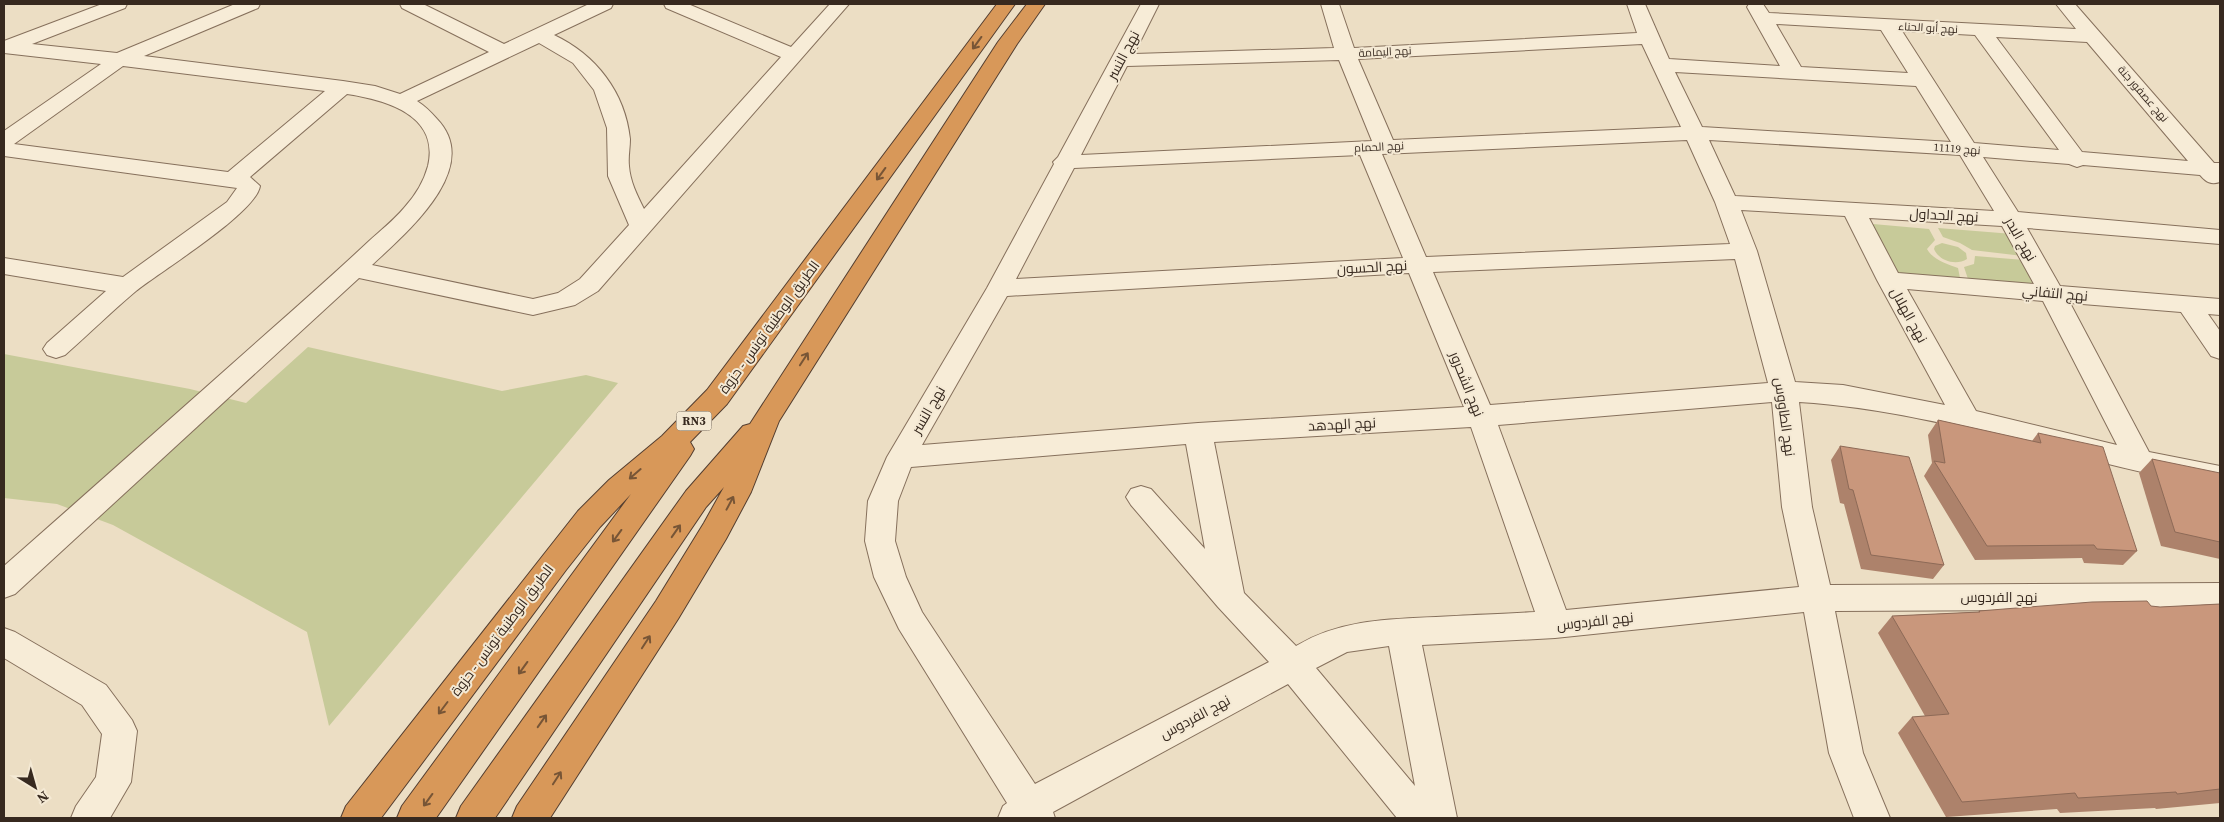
<svg xmlns="http://www.w3.org/2000/svg" width="2224" height="822" font-family="'Source Serif 4',Cairo,serif">
	<style>
		.green { fill: #c7ca99 }
		.lines { fill: none; stroke-linecap: round; stroke-linejoin: round }
		.minor-casing { stroke: #86705c; stroke-width: 2 }
		.highway-casing { stroke: #543e30; stroke-width: 2 }
		.minor { fill: #f7ecd7; fill-rule: evenodd }
		.highway { fill: #d89859; fill-rule: evenodd }
		.wall { fill: #ad826b }
		.building { fill: #c9977c; stroke: #8d6a57 }
		.oneway { stroke: #775536 }
		.labels { text-anchor: middle; dominant-baseline: central; stroke-width: 4; stroke-linejoin: round; paint-order: stroke }
		.far-street-label { font-size: 11px; fill: #37291f; stroke: #f4e9d4 }
		.shield { fill: #f4e9d4; stroke: #706355; stroke-width: 1 }
		.shield-label { font-size: 12px; font-weight: bold; fill: #37291f }
		.street-label { font-size: 14px; fill: #37291f; stroke: #f4e9d4 }
	</style>
	<rect width="100%" height="100%" fill="#ecdec4"/>
	<g class="green">
		<path d="M 1873,224 L 1929,229 L 1935,240 L 1927,249 C 1933,260 1947,264 1958,268 L 1960,278 L 1895,274 Z"/>
		<polygon points="1938,228 2013,234 2023,256 1972,250 1960,243 1943,237"/>
		<path d="M 1942,243 L 1958,247 L 1966,253 L 1967,259 C 1956,266 1939,261 1934,249 L 1935,246 Z"/>
		<polygon points="1975,256 2024,260 2035,287 1968,279 1964,267 1974,264"/>
		<polygon points="308,347 502,391 586,375 618,383 329,726 307,632 113,525 57,504 4,498 4,354 190,389 246,403"/>
	</g>
	<g class="lines">
		<g class="minor-casing">
			<g id="minor">
				<path d="M 102,4 L 127,4 L 125,8 L 32,44 L 117,53 L 235,4 L 260,4 L 258,8 L 144,56 L 343,81 L 375,86 L 400,94 L 489,52 L 402,8 L 400,4 L 423,4 L 504,44 L 589,4 L 613,4 L 611,8 L 554,35 C 596,55 625,92 630,139 C 630,148 628,157 629,166 C 630,181 637,195 644,209 L 781,57 L 666,8 L 664,4 L 688,4 L 791,47 L 830,4 L 849,4 L 598,291 L 575,305 L 533,315 L 359,278 L 15,594 L 4,598 L 4,566 C 92,489 179,411 267,333 C 301,303 335,273 368,242 C 380,231 394,220 404,208 C 415,196 424,181 428,166 C 440,115 386,100 347,94 L 250,177 L 260,186 C 256,213 161,271 136,291 C 112,311 89,334 65,355 L 56,358 L 47,355 L 43,349 L 47,343 L 106,291 L 4,274 L 4,258 L 123,277 L 227,202 L 237,188 L 4,156 L 4,131 L 101,64 L 4,53 L 4,41 ZM 539,43 L 573,63 L 594,90 L 607,128 L 608,176 L 629,225 L 580,279 L 558,293 L 533,299 L 372,265 C 406,233 484,168 437,119 C 431,112 425,106 417,101 ZM 123,66 L 325,91 L 228,172 L 14,144 Z"/>
				<path d="M 1141,4 L 1159,4 L 1134,54 L 1334,48 L 1321,4 L 1339,4 L 1354,48 L 1637,33 L 1627,4 L 1645,4 L 1669,59 L 1780,66 L 1747,7 L 1749,4 L 1763,4 L 1769,13 L 2076,29 L 2056,4 L 2075,4 L 2214,163 L 2220,163 L 2220,182 C 2211,185 2206,182 2200,175 L 2083,165 L 2077,167 L 2069,164 L 1983,157 L 2018,212 L 2220,230 L 2220,244 L 2027,228 L 2060,286 L 2220,299 L 2220,315 L 2208,314 L 2220,331 L 2220,359 L 2211,356 L 2181,312 L 2070,303 L 2149,452 L 2220,466 L 2220,488 C 2079,464 1943,411 1799,402 L 1812,507 L 1830,585 L 2220,583 L 2220,609 L 1835,611 L 1863,753 L 1890,818 L 1854,818 L 1829,753 L 1804,612 L 1555,638 L 1422,645 L 1457,818 L 1397,818 L 1288,684 L 1053,812 L 1055,818 L 998,818 L 1003,806 L 1007,803 L 899,629 L 874,577 L 865,541 L 868,501 L 887,457 L 987,288 L 1054,164 L 1053,162 L 1058,157 ZM 1776,24 L 1881,30 L 1908,73 L 1801,67 ZM 1902,31 L 1975,35 L 2059,150 L 1974,143 ZM 1996,37 L 2087,42 L 2188,161 L 2082,152 ZM 1642,44 L 1681,127 L 1393,140 L 1358,59 ZM 1339,60 L 1372,141 L 1081,155 L 1127,66 ZM 1675,72 L 1916,86 L 1951,142 L 1702,127 ZM 1687,140 L 1715,202 L 1730,244 L 1426,257 L 1382,154 ZM 1709,140 L 1960,155 L 1994,211 L 1735,196 ZM 1360,155 L 1403,258 L 1016,279 L 1074,168 ZM 1741,210 L 1845,216 L 1877,280 L 1945,405 L 1843,385 L 1795,382 L 1757,251 ZM 1869,218 L 2002,226 L 2034,284 L 1898,273 ZM 1735,259 L 1768,383 L 1490,405 L 1433,272 ZM 1409,273 L 1464,407 L 1198,423 L 922,445 L 1007,296 ZM 1907,289 L 2043,301 L 2117,445 L 1976,411 ZM 1772,402 L 1782,507 L 1799,587 L 1566,610 L 1498,425 ZM 1471,427 L 1535,612 C 1502,614 1469,615 1436,617 C 1387,619 1339,620 1296,646 L 1244,593 L 1214,442 ZM 1186,444 L 1205,549 L 1151,489 L 1141,486 L 1131,489 L 1126,497 L 1131,505 L 1218,607 L 1269,662 L 1035,784 L 922,612 L 906,577 L 895,541 L 898,501 L 911,467 ZM 1389,646 L 1415,786 L 1316,668 L 1347,652 Z"/>
				<polygon points="4,628 15,632 106,685 132,720 137,731 131,782 110,818 71,818 76,806 96,777 102,734 82,705 4,658"/>
			</g>
		</g>
		<g class="highway-casing">
			<g id="highway">
				<polygon points="997,4 1015,4 727,404 690,442 694,449 690,456 436,818 397,818 402,806 631,494 600,527 566,570 381,818 341,818 346,806 578,511 609,480 662,436 707,390"/>
				<polygon points="1027,4 1045,4 1017,44 779,421 751,492 726,539 678,619 550,818 512,818 517,806 656,601 704,523 724,487 706,507 495,818 456,818 461,806 686,491 743,426 750,424 998,42"/>
			</g>
		</g>
		<use href="#minor" class="minor"/>
		<use href="#highway" class="highway"/>
	</g>
	<g class="wall">
		<polygon points="1938,420 2032,441 2038,433 2137,551 2123,565 2084,563 2082,558 1975,560 1924,476 1932,463 1928,435"/>
		<polygon points="1840,446 1944,565 1933,579 1861,569 1844,504 1840,503 1831,460"/>
		<polygon points="2152,459 2220,474 2220,559 2161,546 2139,473"/>
		<polygon points="2220,604 2220,803 2156,809 2155,808 2060,813 2057,809 1946,817 1898,733 1912,717 1925,716 1878,633 1892,616 1978,612 1979,611 2151,606 2160,607"/>
	</g>
	<g class="building">
		<polygon points="1938,420 2041,443 2038,433 2103,447 2137,551 2097,549 2094,545 1987,546 1934,461 1945,463"/>
		<polygon points="1840,446 1909,457 1944,565 1871,555 1853,490 1849,489"/>
		<polygon points="2152,459 2220,473 2220,542 2175,532"/>
		<polygon points="2147,601 2151,606 2160,607 2220,604 2220,789 2177,794 2176,792 2078,798 2075,793 1962,802 1912,717 1949,714 1892,616 1980,612 1979,611 2092,602"/>
	</g>
	<defs><path id="oneway-shaft" d="M-6 0H5M1.5-3L5.5 0L1.5 3" fill="none" stroke-width="1.6" stroke-linecap="round" stroke-linejoin="round" transform="scale(1.25)"/></defs>
	<g class="oneway">
		<use href="#oneway-shaft" transform="translate(977 43) rotate(126)"/>
		<use href="#oneway-shaft" transform="translate(881 174) rotate(126)"/>
		<use href="#oneway-shaft" transform="translate(804 359) rotate(-57)"/>
		<use href="#oneway-shaft" transform="translate(635 474) rotate(139)"/>
		<use href="#oneway-shaft" transform="translate(730 503) rotate(-62)"/>
		<use href="#oneway-shaft" transform="translate(676 531) rotate(-55)"/>
		<use href="#oneway-shaft" transform="translate(617 536) rotate(126)"/>
		<use href="#oneway-shaft" transform="translate(646 642) rotate(-57)"/>
		<use href="#oneway-shaft" transform="translate(523 668) rotate(126)"/>
		<use href="#oneway-shaft" transform="translate(443 708) rotate(127)"/>
		<use href="#oneway-shaft" transform="translate(542 721) rotate(-55)"/>
		<use href="#oneway-shaft" transform="translate(557 778) rotate(-57)"/>
		<use href="#oneway-shaft" transform="translate(428 800) rotate(126)"/>
	</g>
	<g class="labels">
		<g class="far-street-label">
			<text transform="translate(1928 28) rotate(3)">نهج أبو الحناء</text>
			<text transform="translate(1385 52) rotate(-3)">نهج اليمامة</text>
			<text transform="translate(2143 94) rotate(49)">نهج عصفور جنة</text>
			<text transform="translate(1379 147) rotate(-3)">نهج الحمام</text>
			<text transform="translate(1957 149) rotate(4)">نهج 11119</text>
		</g>
		<rect class="shield" x="676.5" y="411.5" width="35" height="19" rx="4"/>
		<g class="shield-label">
			<text x="694" y="421">RN3</text>
		</g>
		<g class="street-label">
			<text transform="translate(1123 55) rotate(-62)">نهج النسر</text>
			<text transform="translate(1944 215) rotate(3)">نهج الجداول</text>
			<text transform="translate(2021 239) rotate(60)">نهج البدر</text>
			<text transform="translate(1372 267) rotate(-3)">نهج الحسون</text>
			<text transform="translate(2055 293) rotate(5)">نهج التفاني</text>
			<text transform="translate(1909 315) rotate(61)">نهج الهلال</text>
			<text transform="translate(769 327) rotate(-54)">الطريق الوطنية تونس - حزوة</text>
			<text transform="translate(1467 384) rotate(68)">نهج الشحرور</text>
			<text transform="translate(928 410) rotate(-60)">نهج النسر</text>
			<text transform="translate(1785 417) rotate(82)">نهج الطاووس</text>
			<text transform="translate(1342 424) rotate(-3)">نهج الهدهد</text>
			<text x="1999" y="597">نهج الفردوس</text>
			<text transform="translate(1595 621) rotate(-6)">نهج الفردوس</text>
			<text transform="translate(502 630) rotate(-53)">الطريق الوطنية تونس - حزوة</text>
			<text transform="translate(1195 717) rotate(-28)">نهج الفردوس</text>
		</g>
	</g>
	<rect width="2224" height="822" fill="none" stroke="#37291f" stroke-width="10"/>
	<g transform="translate(35 787) rotate(143)" stroke="#f4e9d4" stroke-width="4" paint-order="stroke">
	<path d="M0-4L9 19L0 12L-9 19Z" fill="#37291f"/>
	<text y="-8" font-size="14" font-weight="bold" text-anchor="middle" fill="#37291f">N</text>
	</g>
</svg>
